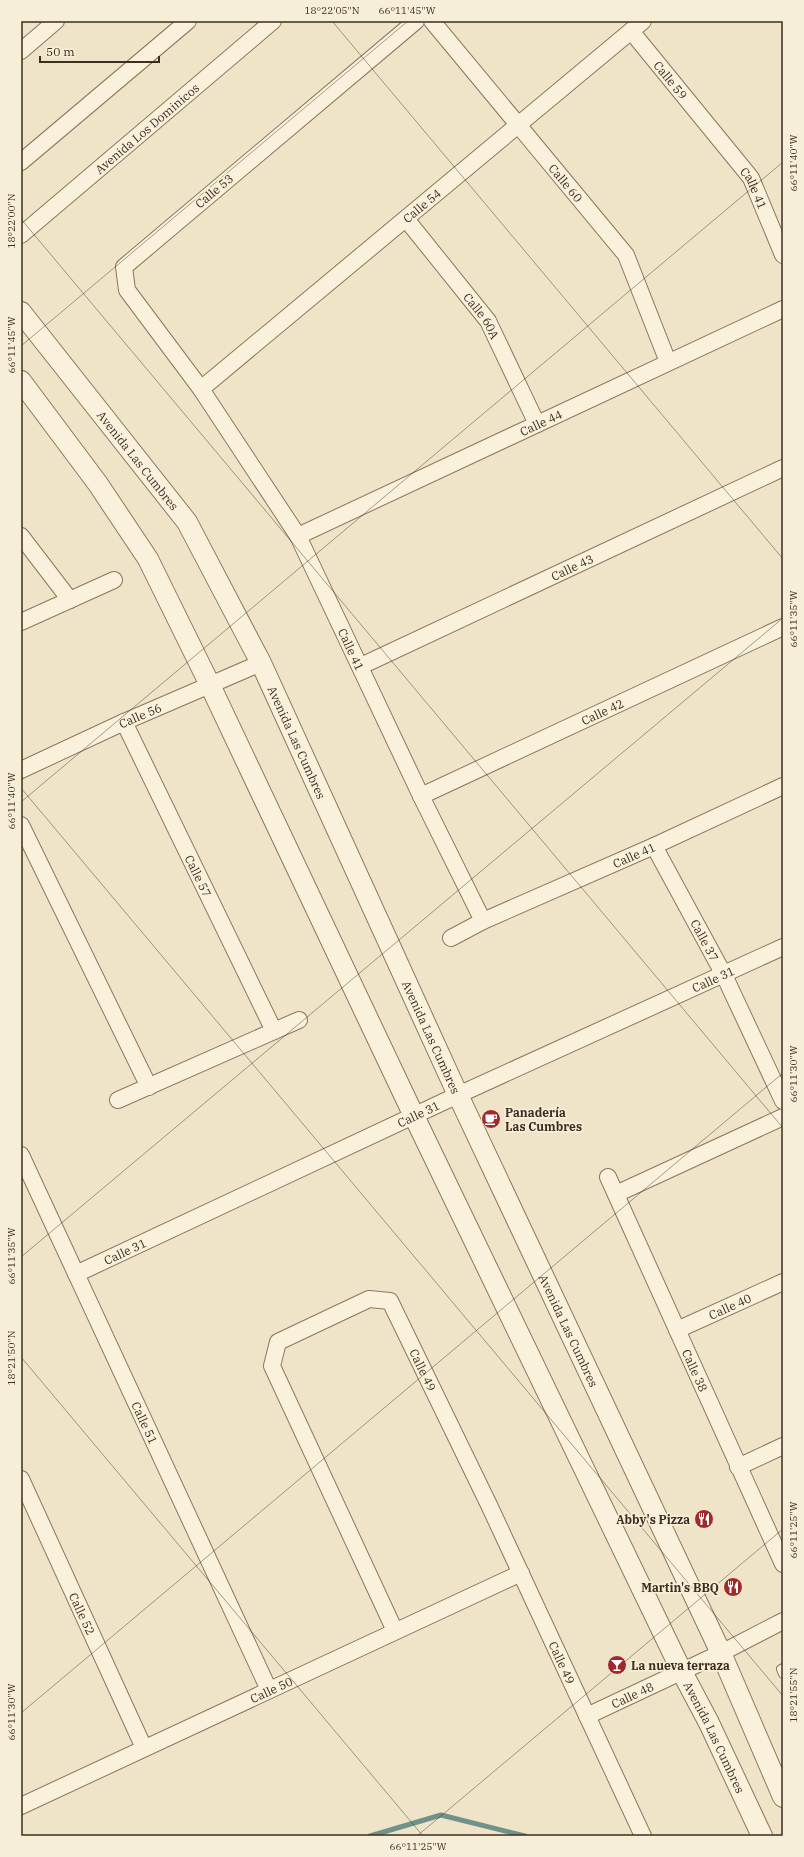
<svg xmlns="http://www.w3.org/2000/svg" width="804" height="1857" font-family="'IBM Plex Serif',serif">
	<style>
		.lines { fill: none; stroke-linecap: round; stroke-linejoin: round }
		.stream { stroke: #6f938a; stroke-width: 5 }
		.service-casing { stroke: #8d765c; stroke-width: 10 }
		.minor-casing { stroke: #8d765c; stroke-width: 18 }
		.tertiary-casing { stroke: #8d765c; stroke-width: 22 }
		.service { stroke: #faf1dc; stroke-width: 8 }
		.minor { stroke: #faf1dc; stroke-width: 16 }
		.tertiary { stroke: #faf1dc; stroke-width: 20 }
		.ticks { fill: none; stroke: #3d2e20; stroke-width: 1; stroke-opacity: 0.45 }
		.labels { text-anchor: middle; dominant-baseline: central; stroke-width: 3.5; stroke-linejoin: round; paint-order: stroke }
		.street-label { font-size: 12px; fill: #3d2e20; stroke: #f7eed8 }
		.poi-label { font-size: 12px; font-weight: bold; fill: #3d2e20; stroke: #f7eed8; text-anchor: start }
		.neatline { fill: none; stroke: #3d2e20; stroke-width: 1.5 }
		.ticks-label { font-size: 10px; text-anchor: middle; fill: #3d2e20 }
	</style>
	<rect width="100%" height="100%" fill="#f0e4c8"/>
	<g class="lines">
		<polyline class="stream" points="370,1836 441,1815 525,1836"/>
		<g class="service-casing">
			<polyline id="service" points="783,1668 781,1669 783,1674"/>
		</g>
		<g class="minor-casing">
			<g id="minor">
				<path id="s1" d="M 416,21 L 124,267 L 127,290 L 201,389 L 298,536 L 421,796 L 483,921"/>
				<path id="s2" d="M 432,21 L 626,255 L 668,362"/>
				<path id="s3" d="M 631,31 L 751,178 L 783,255"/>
				<polyline points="21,51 56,21"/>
				<polyline points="21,162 188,21"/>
				<path id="s4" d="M 406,219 L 488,321 L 537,424"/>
				<path id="s5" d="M 21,235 L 273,21"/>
				<path id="s6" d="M 201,389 L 643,21"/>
				<polyline points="21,536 70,600"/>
				<path id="s7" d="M 298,536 L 783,309"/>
				<polyline points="21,622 114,580"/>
				<path id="s8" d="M 361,666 L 783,468"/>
				<path id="s9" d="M 124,722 L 274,1031"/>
				<path id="s10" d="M 21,770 L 124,722 L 261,663"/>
				<path id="s11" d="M 421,796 L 783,627"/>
				<polyline points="21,825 149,1087"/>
				<path id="s12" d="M 654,846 L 724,975 L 783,1101"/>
				<path id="s13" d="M 451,938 L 483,921 L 654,846 L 783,786"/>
				<polyline points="118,1100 299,1020"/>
				<path id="s14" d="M 21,1155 L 269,1690"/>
				<path id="s15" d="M 608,1177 L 783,1564"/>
				<polyline points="616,1194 783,1117"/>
				<path id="s16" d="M 76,1274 L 458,1095 L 783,947"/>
				<path id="s17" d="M 677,1330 L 783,1282"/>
				<polyline points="738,1467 783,1446"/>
				<path id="s18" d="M 21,1479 L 144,1748"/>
				<path id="s19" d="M 395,1631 L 272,1366 L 278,1342 L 369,1299 L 390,1301 L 489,1505 L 643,1836"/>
				<path id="s20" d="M 587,1716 L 721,1653 L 783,1621"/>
				<path id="s21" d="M 21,1806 L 521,1573"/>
			</g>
		</g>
		<g class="tertiary-casing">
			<g id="tertiary">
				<path id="s22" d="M 21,312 L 187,522 L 261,663 L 458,1095 L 721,1653 L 783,1797"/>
				<path id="s23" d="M 21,381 L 98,484 L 148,559 L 210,685 L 414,1116 L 682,1672 L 709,1723 L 762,1836"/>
			</g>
		</g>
		<use href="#service" class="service"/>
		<use href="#minor" class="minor"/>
		<use href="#tertiary" class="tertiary"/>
	</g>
	<path class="ticks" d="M 332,21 L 783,559M 21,219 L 783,1128M 21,346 L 408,21M 21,788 L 783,1696M 21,802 L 783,162M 21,1257 L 783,618M 21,1357 L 423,1836M 21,1713 L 783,1073M 417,1836 L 783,1529"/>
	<defs>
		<g id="cafe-disc" transform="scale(1)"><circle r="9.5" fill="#9e2a2b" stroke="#f7eed8"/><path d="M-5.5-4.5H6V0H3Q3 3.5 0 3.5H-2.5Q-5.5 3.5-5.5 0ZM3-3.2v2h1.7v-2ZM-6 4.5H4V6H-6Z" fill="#fff"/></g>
		<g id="restaurant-disc" transform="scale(1)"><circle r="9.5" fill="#9e2a2b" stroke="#f7eed8"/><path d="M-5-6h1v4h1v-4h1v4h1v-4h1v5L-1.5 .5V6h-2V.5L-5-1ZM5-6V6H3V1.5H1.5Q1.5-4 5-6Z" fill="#fff"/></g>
		<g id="bar-disc" transform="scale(1)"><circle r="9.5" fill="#9e2a2b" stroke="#f7eed8"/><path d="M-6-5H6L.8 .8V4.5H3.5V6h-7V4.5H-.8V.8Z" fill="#fff"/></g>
	</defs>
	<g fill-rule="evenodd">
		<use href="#cafe-disc" x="491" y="1119"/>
		<use href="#restaurant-disc" x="704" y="1519"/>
		<use href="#restaurant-disc" x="733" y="1587"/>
		<use href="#bar-disc" x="617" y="1665"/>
	</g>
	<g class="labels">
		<g class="street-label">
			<text stroke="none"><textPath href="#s3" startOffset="63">Calle 59</textPath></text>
			<text stroke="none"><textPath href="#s5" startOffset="165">Avenida Los Dominicos</textPath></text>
			<text stroke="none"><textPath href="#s2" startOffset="210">Calle 60</textPath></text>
			<text stroke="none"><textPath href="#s3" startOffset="200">Calle 41</textPath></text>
			<text transform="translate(214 191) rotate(-40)">Calle 53</text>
			<text stroke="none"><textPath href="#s6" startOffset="287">Calle 54</textPath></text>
			<text stroke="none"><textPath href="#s4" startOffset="123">Calle 60A</textPath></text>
			<text stroke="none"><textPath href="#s7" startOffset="268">Calle 44</textPath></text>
			<text stroke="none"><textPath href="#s22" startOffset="189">Avenida Las Cumbres</textPath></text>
			<text stroke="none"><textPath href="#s8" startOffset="233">Calle 43</textPath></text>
			<text stroke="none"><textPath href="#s1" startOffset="830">Calle 41</textPath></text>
			<text stroke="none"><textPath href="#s11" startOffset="200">Calle 42</textPath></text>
			<text stroke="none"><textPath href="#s10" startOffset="131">Calle 56</textPath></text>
			<text stroke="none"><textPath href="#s22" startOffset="514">Avenida Las Cumbres</textPath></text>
			<text stroke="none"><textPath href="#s13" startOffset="201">Calle 41</textPath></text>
			<text stroke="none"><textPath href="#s9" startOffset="171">Calle 57</textPath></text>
			<text stroke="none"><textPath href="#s12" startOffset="107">Calle 37</textPath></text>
			<text stroke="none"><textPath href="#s16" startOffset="702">Calle 31</textPath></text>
			<text stroke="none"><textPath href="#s22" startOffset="838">Avenida Las Cumbres</textPath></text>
			<text stroke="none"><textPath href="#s16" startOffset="378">Calle 31</textPath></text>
			<text stroke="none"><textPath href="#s16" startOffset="54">Calle 31</textPath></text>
			<text stroke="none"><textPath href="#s17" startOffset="58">Calle 40</textPath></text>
			<text stroke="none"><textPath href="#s22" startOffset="1162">Avenida Las Cumbres</textPath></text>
			<text stroke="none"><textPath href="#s19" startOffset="515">Calle 49</textPath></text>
			<text stroke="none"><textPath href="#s15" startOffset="212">Calle 38</textPath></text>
			<text stroke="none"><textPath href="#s14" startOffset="295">Calle 51</textPath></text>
			<text stroke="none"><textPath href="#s18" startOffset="148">Calle 52</textPath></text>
			<text stroke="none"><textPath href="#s19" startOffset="839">Calle 49</textPath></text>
			<text stroke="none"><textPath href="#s21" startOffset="276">Calle 50</textPath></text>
			<text stroke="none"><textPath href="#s20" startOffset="50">Calle 48</textPath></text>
			<text stroke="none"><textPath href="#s23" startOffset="1526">Avenida Las Cumbres</textPath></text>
		</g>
		<g class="poi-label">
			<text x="505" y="1112">Panadería<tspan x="505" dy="14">Las Cumbres</tspan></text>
			<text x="690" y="1519" text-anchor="end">Abby's Pizza</text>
			<text x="719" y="1587" text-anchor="end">Martin's BBQ</text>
			<text x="631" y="1665">La nueva terraza</text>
		</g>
	</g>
	<rect width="804" height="1857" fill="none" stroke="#f7eed8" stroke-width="44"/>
	<path d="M40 56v6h119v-6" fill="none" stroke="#3d2e20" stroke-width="2"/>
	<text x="46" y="56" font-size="12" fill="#3d2e20" stroke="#f7eed8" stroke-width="3" paint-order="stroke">50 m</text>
	<rect x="22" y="22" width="760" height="1813" class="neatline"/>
	<g class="ticks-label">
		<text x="332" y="14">18°22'05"N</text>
		<text x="407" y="14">66°11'45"W</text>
		<text transform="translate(793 163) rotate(-90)" y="4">66°11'40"W</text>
		<text transform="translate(11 221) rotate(-90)" y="4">18°22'00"N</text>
		<text transform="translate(11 345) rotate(-90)" y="4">66°11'45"W</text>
		<text transform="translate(793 619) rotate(-90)" y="4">66°11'35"W</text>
		<text transform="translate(11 801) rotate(-90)" y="4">66°11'40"W</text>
		<text transform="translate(793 1074) rotate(-90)" y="4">66°11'30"W</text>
		<text transform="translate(11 1256) rotate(-90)" y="4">66°11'35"W</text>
		<text transform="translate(11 1358) rotate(-90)" y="4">18°21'50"N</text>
		<text transform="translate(793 1530) rotate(-90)" y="4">66°11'25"W</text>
		<text transform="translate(793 1695) rotate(-90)" y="4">18°21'55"N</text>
		<text transform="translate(11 1712) rotate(-90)" y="4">66°11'30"W</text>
		<text x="418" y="1850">66°11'25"W</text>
	</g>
</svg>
